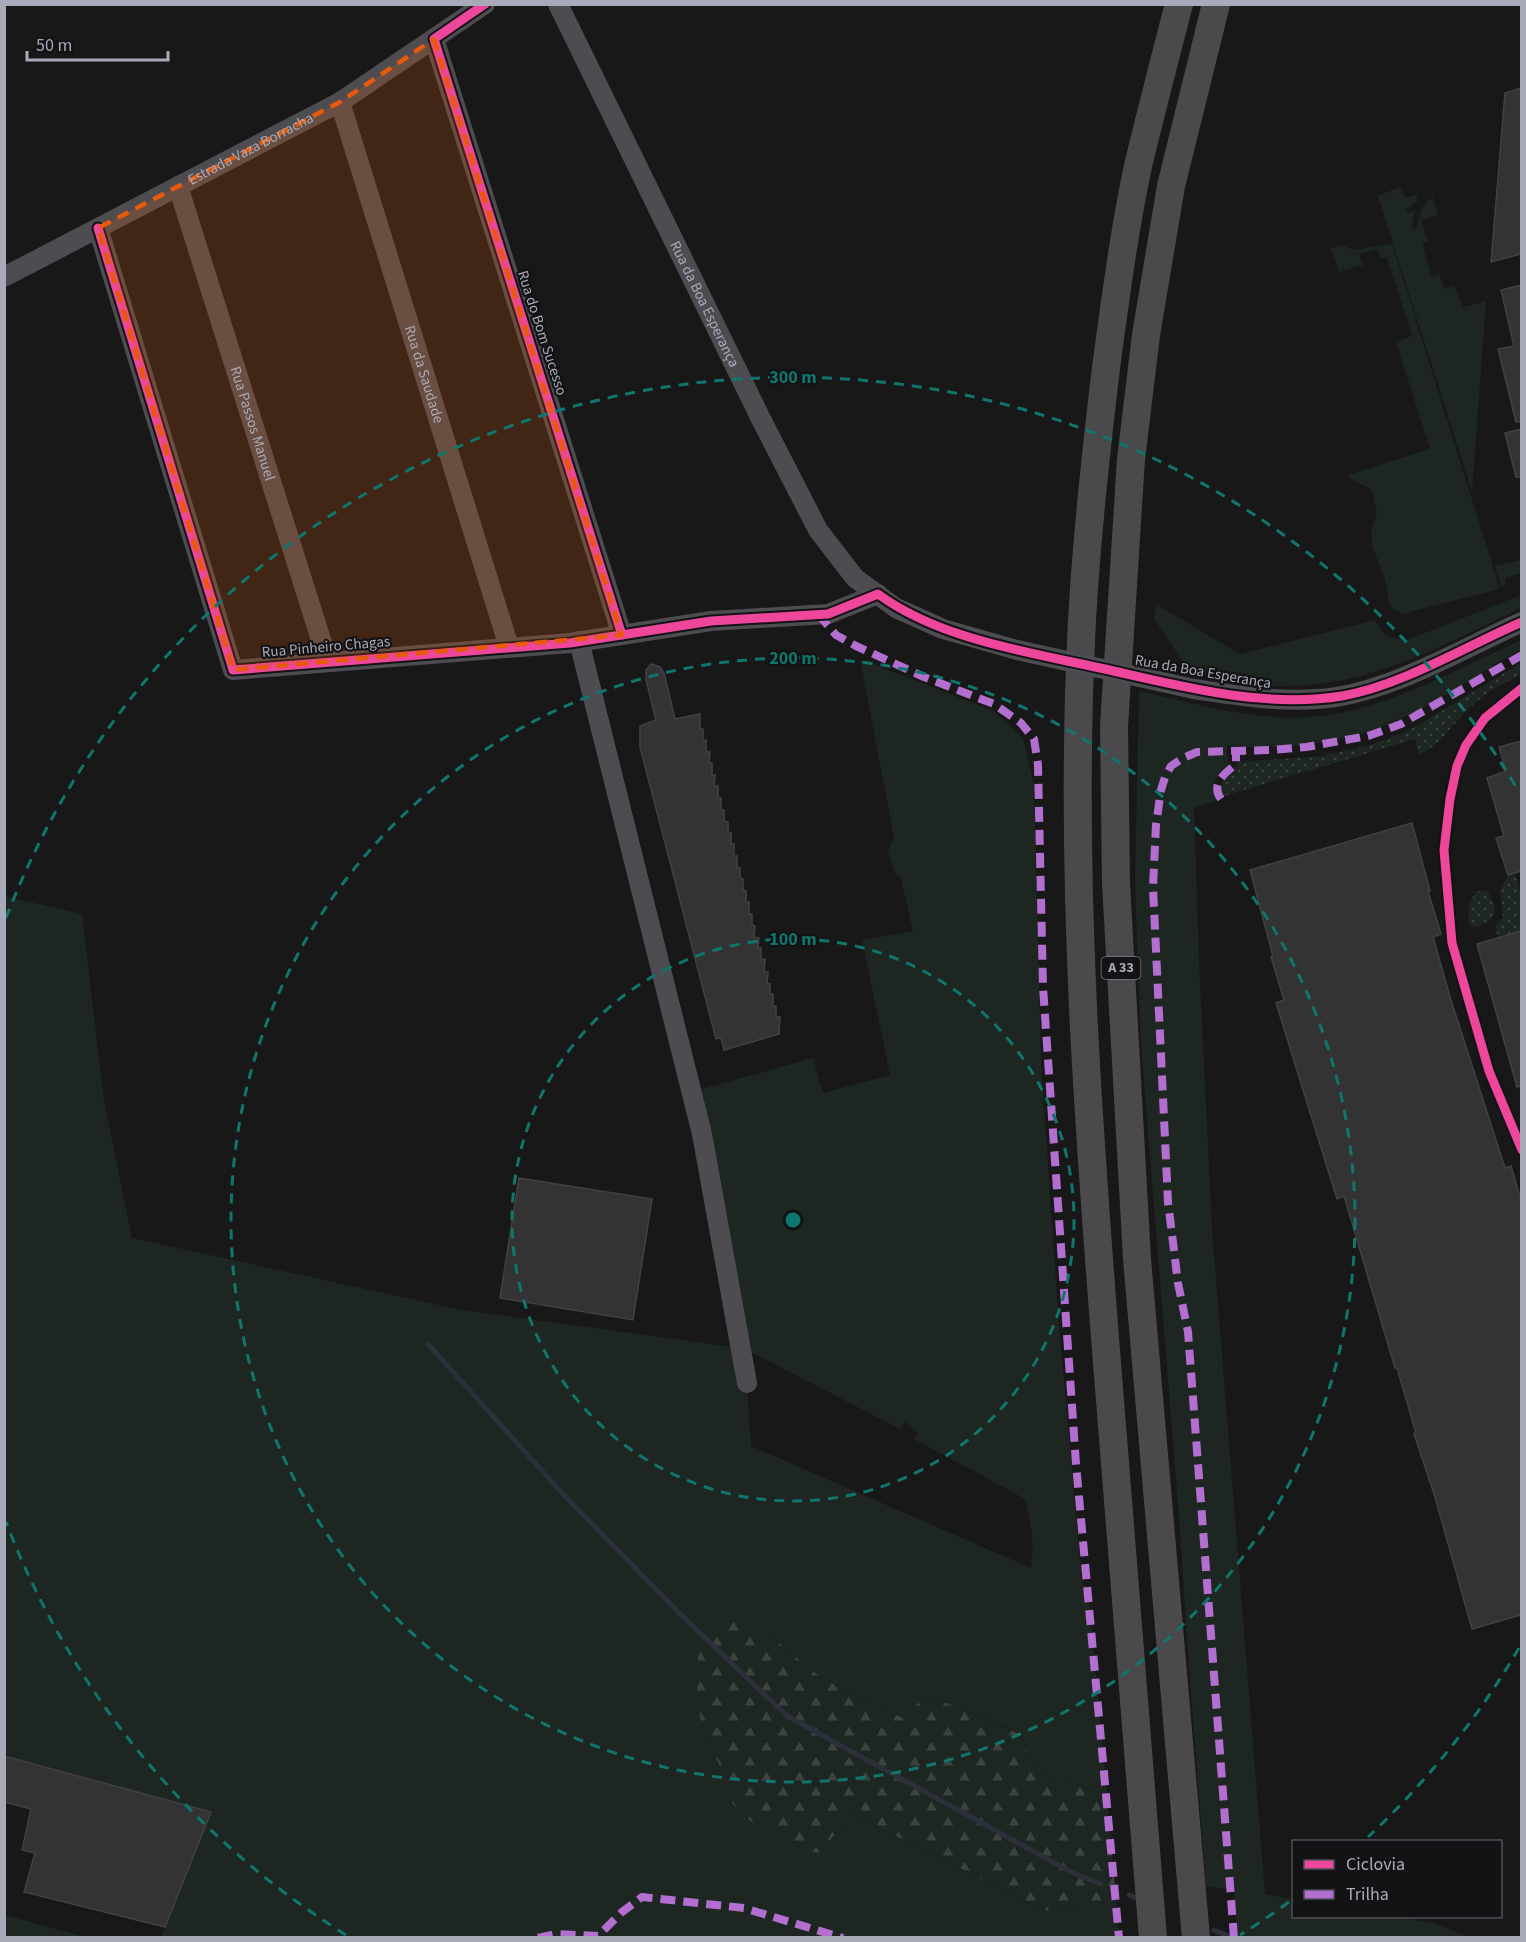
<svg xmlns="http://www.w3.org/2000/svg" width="1526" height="1942" font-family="'Source Sans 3',sans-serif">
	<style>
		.grass { fill: #1e2621 }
		.forest { fill: url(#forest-firs) }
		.garden { fill: url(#garden-dots) }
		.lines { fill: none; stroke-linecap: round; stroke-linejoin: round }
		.stream { stroke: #2b303b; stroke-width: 5 }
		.building { fill: #333334; stroke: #414044; stroke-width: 1.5 }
		.minor { stroke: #4c4c51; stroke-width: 20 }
		.highway { stroke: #4a4a4d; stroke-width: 28 }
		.minor-bridge { stroke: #4c4c51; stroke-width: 20 }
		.quiet { stroke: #b36fd0; stroke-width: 8; stroke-dasharray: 15 8; stroke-linecap: butt }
		.cycleway-casing { stroke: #131214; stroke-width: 13 }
		.cycleway { stroke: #ed469a; stroke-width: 9 }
		.marked { fill: #e8590c; fill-opacity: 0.2; stroke: #e8590c; stroke-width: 4.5; stroke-dasharray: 12 8; stroke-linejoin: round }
		.ring { fill: none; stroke: #0f766e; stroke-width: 3; stroke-dasharray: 10 8 }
		.labels { text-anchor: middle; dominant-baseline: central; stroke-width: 4.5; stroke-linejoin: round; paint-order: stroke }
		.shield { fill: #131214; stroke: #7c7c88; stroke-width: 1.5 }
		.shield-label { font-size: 14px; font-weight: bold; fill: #a9aab9 }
		.street-label { font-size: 15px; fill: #a9aab9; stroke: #131214 }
		.centre { fill: #0f766e; stroke: #131214; stroke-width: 3 }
		.ring-label { font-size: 18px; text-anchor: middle; font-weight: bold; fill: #0f766e; stroke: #131214; stroke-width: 4.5; stroke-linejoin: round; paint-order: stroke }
	</style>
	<defs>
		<pattern id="forest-firs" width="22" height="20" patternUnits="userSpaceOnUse" patternTransform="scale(1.5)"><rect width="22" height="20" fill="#1e2621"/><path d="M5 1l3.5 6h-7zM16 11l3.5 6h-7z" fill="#3c433f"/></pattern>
		<pattern id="garden-dots" width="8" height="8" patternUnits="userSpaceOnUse" patternTransform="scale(1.5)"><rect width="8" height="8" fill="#1e2621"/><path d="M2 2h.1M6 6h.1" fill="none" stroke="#3c433f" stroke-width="1.8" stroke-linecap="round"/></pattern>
	</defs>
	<rect width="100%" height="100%" fill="#181818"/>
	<g class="grass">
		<polygon points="1400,187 1405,198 1418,194 1416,202 1405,210 1408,213 1415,210 1411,229 1415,227 1414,235 1422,207 1425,206 1427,200 1432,200 1432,195 1438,215 1421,221 1428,241 1422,243 1431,275 1436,276 1438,272 1445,289 1454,286 1463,307 1486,301 1472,492 1378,196"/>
		<polygon points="1392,244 1500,589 1402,614 1390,606 1385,579 1372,546 1371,532 1377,513 1371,489 1351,479 1348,475 1430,449 1396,342 1412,336 1387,257 1381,258 1377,249 1359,254 1363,265 1339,272 1331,248 1342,245 1354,250"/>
		<polygon points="1521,560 1521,573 1505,578 1505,584 1501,587 1495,566"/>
		<path d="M 1521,595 L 1521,608 C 1425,654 1342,702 1231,681 C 1220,679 1195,675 1187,668 C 1183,664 1180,657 1177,653 C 1169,641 1162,630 1154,619 L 1156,604 L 1240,654 L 1375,620 C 1382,635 1389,637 1405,641 Z"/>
		<path d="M 1521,640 L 1521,649 C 1482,672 1443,699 1402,718 C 1348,744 1286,750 1227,746 L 1228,764 C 1218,773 1210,782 1216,796 L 1221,799 L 1194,808 L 1199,960 L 1212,1229 L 1265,1894 L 1293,1899 L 1294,1916 L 1396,1917 L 1429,1922 L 1471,1937 L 1238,1937 L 1234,1889 L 1206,1887 L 1189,1669 L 1179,1517 L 1141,1044 L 1135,884 L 1139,691 C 1184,701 1229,714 1275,717 C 1363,724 1444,675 1521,640 Z"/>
		<path d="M 860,660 L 878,666 L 994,711 L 1023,738 L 1034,785 L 1041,1061 L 1058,1312 L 1082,1584 L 1088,1587 L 1107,1795 L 1037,1773 L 1020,1733 L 955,1706 L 925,1696 L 903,1718 L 823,1679 L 770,1636 L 701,1725 L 718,1762 L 819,1853 L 852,1814 L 1046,1911 L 1116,1898 L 1119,1937 L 161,1937 L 211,1812 L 5,1756 L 4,896 L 82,914 L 104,1101 L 132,1238 L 462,1310 L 741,1348 L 747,1383 L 751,1446 L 1031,1568 C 1035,1544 1031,1522 1025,1499 L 914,1439 L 918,1433 L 905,1422 L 900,1429 L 751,1352 L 698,1090 L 813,1058 L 823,1093 L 890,1075 L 862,940 L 913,931 L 901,878 L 895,873 L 888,850 L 894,837 Z"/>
		<polygon points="4,1915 5,1915 85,1937 5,1937"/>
	</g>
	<polygon class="forest" points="741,1620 770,1636 823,1679 903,1718 925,1696 955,1706 1020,1734 1037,1773 1107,1795 1116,1898 1046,1911 852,1814 819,1853 795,1850 749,1820 732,1803 718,1762 701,1725 697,1688 698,1645 716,1628"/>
	<g class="garden">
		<path d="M 1521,663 L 1521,675 C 1501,683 1478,698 1463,714 C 1450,728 1441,744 1422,753 L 1419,754 L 1415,739 L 1224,796 L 1221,795 C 1217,780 1228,774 1238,764 L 1238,762 L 1322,756 L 1370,745 L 1406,732 Z"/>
		<polygon points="1515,873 1521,894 1521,931 1498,938 1495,927 1503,917 1500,891 1508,875"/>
		<path d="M 1486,890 C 1500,908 1497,922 1474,927 L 1469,923 L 1468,908 L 1475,892 Z"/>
	</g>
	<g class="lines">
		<g class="stream">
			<polyline points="428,1344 562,1493 680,1614 787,1716 1020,1844 1075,1874 1101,1884"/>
			<polyline points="1129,1895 1142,1901"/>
			<polyline points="1214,1930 1233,1938"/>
		</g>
	</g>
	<g class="building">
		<polygon points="1521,88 1521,254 1491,262 1505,93"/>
		<polygon points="1521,285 1521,422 1516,422 1498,349 1514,346 1501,290"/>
		<polygon points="1521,429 1521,477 1516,477 1505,433"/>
		<polygon points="651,664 660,667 664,673 675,719 700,714 700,729 703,729 703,741 706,740 706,752 710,752 709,763 712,763 712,775 715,775 714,786 718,786 718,798 721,798 721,810 724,810 724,821 728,822 728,832 731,833 731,844 734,844 734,856 737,856 737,868 740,868 740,878 743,879 743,890 746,891 746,902 749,902 749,914 752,914 752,925 755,926 754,937 759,938 758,948 761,948 761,960 765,959 764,972 768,972 767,983 770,984 770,994 773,994 773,1006 776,1006 776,1017 780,1017 779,1034 724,1050 721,1038 716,1039 640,747 640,726 656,720 646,680 646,670"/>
		<polygon points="1521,741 1521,871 1508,875 1496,838 1504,836 1487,778 1506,771 1499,747"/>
		<polygon points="1412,823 1430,891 1428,891 1441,934 1433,937 1450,997 1505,1168 1511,1166 1521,1200 1521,1615 1472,1629 1435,1497 1414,1434 1416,1433 1397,1368 1395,1368 1344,1196 1337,1199 1276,1003 1284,1000 1271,957 1273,956 1250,870"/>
		<polygon points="1521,931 1521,1086 1517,1087 1477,944"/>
		<polygon points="519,1178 652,1199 633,1320 500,1298"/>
		<polygon points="4,1756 211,1812 165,1927 24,1892 35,1853 22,1850 31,1809 4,1802"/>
	</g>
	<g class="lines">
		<g class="minor">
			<path id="s1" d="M 558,4 L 762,421 L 818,530 L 855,578 L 896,608 L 943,629 L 1017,650"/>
			<polyline points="434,39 622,635"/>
			<path id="s2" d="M 340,102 L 509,647"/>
			<path id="s3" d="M 178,186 L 328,662"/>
			<polyline points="98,228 233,670 570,643 711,621 828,614 878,594"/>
			<path id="s4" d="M 4,277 L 340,102 L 485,4"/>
			<polyline points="579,641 702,1134 747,1383"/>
			<path d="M 1194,689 C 1235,695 1275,702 1317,699 C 1386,695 1459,650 1522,622"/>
		</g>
		<g class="highway">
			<path d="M 1153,1938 C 1137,1746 1122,1554 1107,1363 C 1088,1122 1070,882 1081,641 C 1085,550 1095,459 1106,368 C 1115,301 1124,232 1138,166 C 1151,112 1165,58 1179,4"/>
			<polyline points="1196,1938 1137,1259 1116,883 1114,726 1131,459 1146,335 1171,186 1216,4"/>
		</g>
		<polyline class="minor-bridge" points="1017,650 1194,689"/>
		<g class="quiet">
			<polyline points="818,614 836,635 856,646 924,677 994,704 1021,723 1034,739 1038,765 1043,987 1076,1464 1119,1938"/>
			<path d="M 1221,799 C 1210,784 1225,773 1236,764 L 1236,751"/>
			<polyline points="538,1938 555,1934 598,1936 622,1912 642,1897 744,1908 843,1938"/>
			<polyline points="1234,1938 1188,1332 1178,1283 1168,1202 1153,887 1156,825 1161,790 1165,777 1171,766 1183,758 1197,752 1272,750 1306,747 1368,736 1401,724 1522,655"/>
		</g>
		<g class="cycleway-casing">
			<g id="cycleway">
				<polyline points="485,4 434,39 622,635"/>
				<path d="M 98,228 L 233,670 L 570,643 L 711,621 L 828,614 L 878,594 C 939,639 1028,652 1100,668 C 1178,685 1261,709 1342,696 C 1401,686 1466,646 1522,622"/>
				<polyline points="1522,688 1485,718 1466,745 1457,766 1450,799 1444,850 1452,943 1489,1071 1522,1150"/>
			</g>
		</g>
		<use href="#cycleway" class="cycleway"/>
	</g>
	<path class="marked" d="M 434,39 L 622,635 L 233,670 L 98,228 L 340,102 Z"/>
	<g class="ring">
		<circle cx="793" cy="1220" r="281"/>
		<circle cx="793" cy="1220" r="562"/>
		<path d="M1519 1648A843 843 0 0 1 1368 1837M1289 1902A843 843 0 0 1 1240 1935M346 1935A843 843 0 0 1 6 1522M6 918A843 843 0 0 1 1519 792"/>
	</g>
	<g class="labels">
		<rect class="shield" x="1101.5" y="957" width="39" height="22" rx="4.5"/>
		<g class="shield-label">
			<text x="1121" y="968">A 33</text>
		</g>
		<g class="street-label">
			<text stroke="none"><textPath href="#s4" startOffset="278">Estrada Vaza Borracha</textPath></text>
			<text stroke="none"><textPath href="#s1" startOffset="334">Rua da Boa Esperança</textPath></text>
			<text transform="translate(542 333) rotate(72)">Rua do Bom Sucesso</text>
			<text stroke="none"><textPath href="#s2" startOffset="285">Rua da Saudade</textPath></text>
			<text stroke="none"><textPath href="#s3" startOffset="249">Rua Passos Manuel</textPath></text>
			<text transform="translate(326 647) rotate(-5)">Rua Pinheiro Chagas</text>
			<text transform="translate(1203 672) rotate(10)">Rua da Boa Esperança</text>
		</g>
	</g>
	<circle cx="793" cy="1220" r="9" class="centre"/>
	<g class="ring-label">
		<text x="793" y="383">300 m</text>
		<text x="793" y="664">200 m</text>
		<text x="793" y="945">100 m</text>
	</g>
	<rect width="1526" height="1942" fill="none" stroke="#a9aab9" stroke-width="12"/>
	<rect x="1292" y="1840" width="210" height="78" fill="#131214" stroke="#4f4f56" stroke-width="1.5"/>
	<rect x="1304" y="1860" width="30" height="9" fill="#ed469a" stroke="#4f4f56" stroke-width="1.5"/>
	<text x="1346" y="1870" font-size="18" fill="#a9aab9">Ciclovia</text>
	<rect x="1304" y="1890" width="30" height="9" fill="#b36fd0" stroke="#4f4f56" stroke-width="1.5"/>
	<text x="1346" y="1900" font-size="18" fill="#a9aab9">Trilha</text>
	<path d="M27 51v9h141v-9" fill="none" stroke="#a9aab9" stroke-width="3"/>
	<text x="36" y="51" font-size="18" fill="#a9aab9" stroke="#131214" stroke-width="4.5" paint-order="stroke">50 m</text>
</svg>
